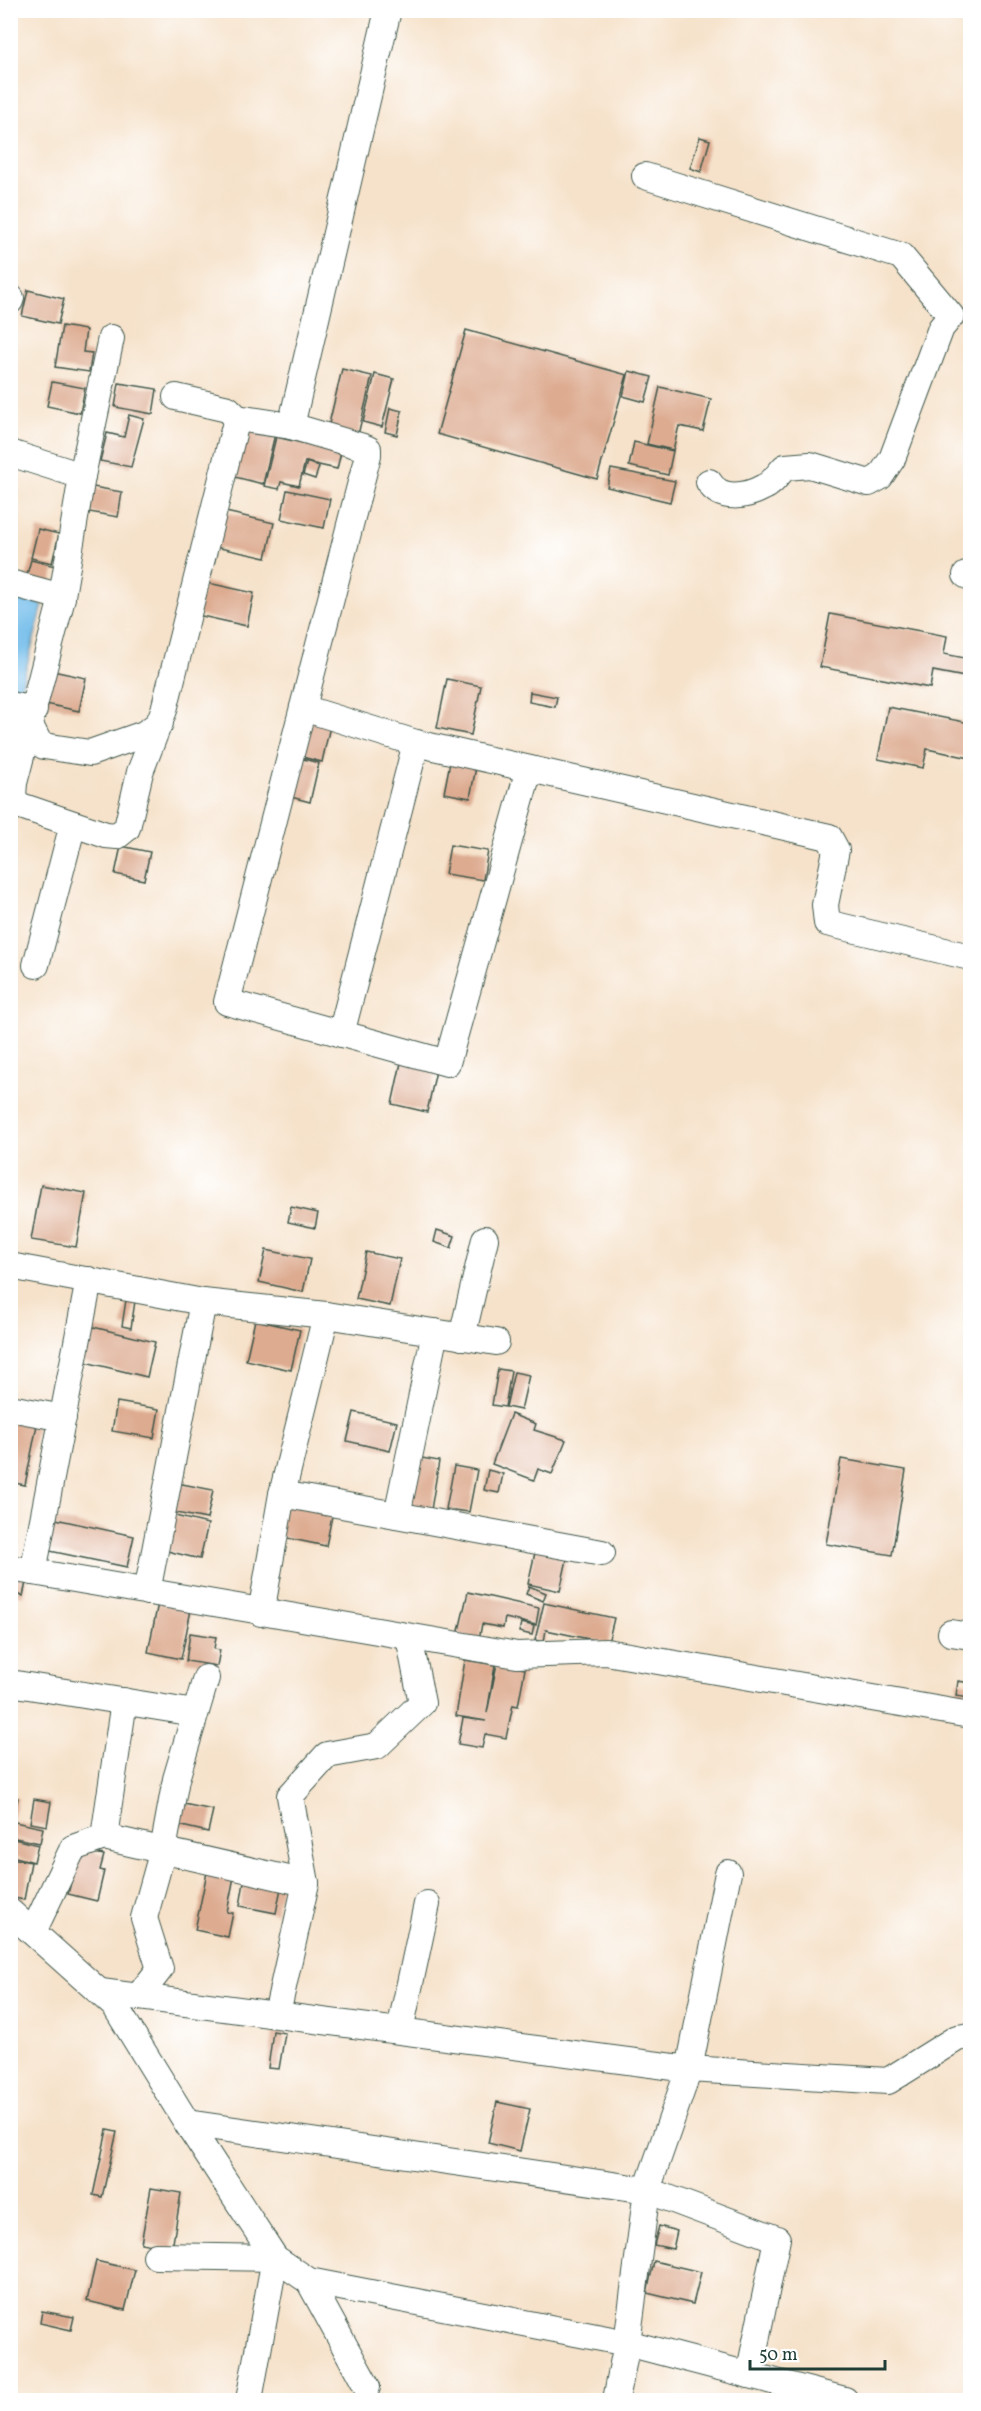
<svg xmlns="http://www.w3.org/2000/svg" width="981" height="2411" font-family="Vollkorn,serif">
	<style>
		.water { fill: #71bcea; stroke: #487c8f; stroke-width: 1.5 }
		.building { fill: #ddab90 }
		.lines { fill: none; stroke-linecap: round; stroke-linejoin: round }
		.minor-casing { stroke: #3f564a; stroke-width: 28 }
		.minor { stroke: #fff; stroke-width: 26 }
	</style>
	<rect width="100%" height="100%" fill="#fff"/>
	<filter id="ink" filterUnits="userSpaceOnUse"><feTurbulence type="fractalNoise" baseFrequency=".0167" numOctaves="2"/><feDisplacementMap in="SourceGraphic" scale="12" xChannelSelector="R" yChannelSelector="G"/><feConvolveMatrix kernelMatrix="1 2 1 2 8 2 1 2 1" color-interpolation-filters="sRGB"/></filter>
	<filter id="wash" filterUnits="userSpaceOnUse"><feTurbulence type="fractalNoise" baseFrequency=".008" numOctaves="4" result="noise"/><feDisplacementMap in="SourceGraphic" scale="24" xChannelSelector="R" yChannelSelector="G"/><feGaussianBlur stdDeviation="1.35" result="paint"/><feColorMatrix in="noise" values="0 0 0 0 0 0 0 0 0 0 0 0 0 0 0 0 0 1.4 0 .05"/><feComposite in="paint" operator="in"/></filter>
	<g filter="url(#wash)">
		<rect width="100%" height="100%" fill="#f6e2ca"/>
		<polygon class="water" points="10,596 43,605 19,695 11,693"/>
		<g id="blocks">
			<g class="building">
				<polygon points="700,137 710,140 701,172 690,168"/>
				<polygon points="28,290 64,299 58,324 22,316"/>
				<polygon points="62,326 86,330 83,352 92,353 89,372 55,367"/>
				<polygon points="466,330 627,375 597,479 437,434"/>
				<polygon points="342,369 372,376 358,435 328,428"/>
				<polygon points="629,371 652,377 645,402 623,396"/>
				<polygon points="375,374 394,379 382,427 363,422"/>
				<polygon points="52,382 85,388 80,413 47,406"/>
				<polygon points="119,383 157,389 153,414 115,407"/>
				<polygon points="660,387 711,399 703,431 679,426 673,450 647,444"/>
				<polygon points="390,408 402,411 397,435 385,432"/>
				<polygon points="129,415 144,419 131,467 100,461 107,433 124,437"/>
				<polygon points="244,426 275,434 263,484 231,476"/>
				<polygon points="276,437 341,452 337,469 305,462 299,486 281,482 279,489 264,486"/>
				<polygon points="634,442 673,451 668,475 629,466"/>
				<polygon points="307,462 319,467 315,479 303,475"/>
				<polygon points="611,469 675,481 670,502 607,487"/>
				<polygon points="93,487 122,492 118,517 89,512"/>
				<polygon points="287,490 330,499 324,528 281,519"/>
				<polygon points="217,510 274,523 266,558 210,546"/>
				<polygon points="38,529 59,534 52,563 31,558"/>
				<polygon points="31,560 55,566 51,584 26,578"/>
				<polygon points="204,582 254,593 247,626 197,615"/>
				<polygon points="830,614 947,636 944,654 970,659 970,678 933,671 930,688 820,667"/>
				<polygon points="48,670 86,678 79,711 41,703"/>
				<polygon points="447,679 481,686 471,735 437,728"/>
				<polygon points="530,692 557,697 555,707 529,702"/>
				<polygon points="888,707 970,723 970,758 927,749 923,768 878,759"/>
				<polygon points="306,720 330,726 322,762 298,756"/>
				<polygon points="296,757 319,763 310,802 287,796"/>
				<polygon points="451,757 477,762 470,798 444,793"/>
				<polygon points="450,845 488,851 483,880 445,874"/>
				<polygon points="121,846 150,852 144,880 115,874"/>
				<polygon points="402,1058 437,1066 427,1112 392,1104"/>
				<polygon points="41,1185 86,1193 76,1247 31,1240"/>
				<polygon points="291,1207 318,1213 315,1228 288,1222"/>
				<polygon points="437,1230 455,1236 451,1248 434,1242"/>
				<polygon points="266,1250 310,1259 303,1292 259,1282"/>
				<polygon points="366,1252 400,1259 390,1306 356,1299"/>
				<polygon points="126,1300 135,1301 131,1328 122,1326"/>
				<polygon points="255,1320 300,1330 291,1370 246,1360"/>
				<polygon points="85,1325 155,1342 147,1377 77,1360"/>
				<polygon points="498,1369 511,1371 505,1407 492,1405"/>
				<polygon points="514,1372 529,1375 521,1410 506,1407"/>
				<polygon points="117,1402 159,1409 154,1438 112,1431"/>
				<polygon points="354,1412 397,1422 390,1451 347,1441"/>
				<polygon points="511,1414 536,1424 534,1430 566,1440 552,1474 538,1469 534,1480 492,1464"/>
				<polygon points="10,1415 38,1420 25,1485 10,1482"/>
				<polygon points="416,1457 439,1461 431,1510 408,1507"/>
				<polygon points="841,1459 906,1470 892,1555 826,1544"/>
				<polygon points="454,1466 477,1470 469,1512 446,1509"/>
				<polygon points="488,1470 503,1474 499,1493 484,1490"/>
				<polygon points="172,1482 213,1490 207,1519 166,1511"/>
				<polygon points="284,1500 333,1511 326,1546 277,1536"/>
				<polygon points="167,1514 208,1524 200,1559 159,1549"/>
				<polygon points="51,1518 134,1536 127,1567 45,1550"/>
				<polygon points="536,1548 568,1555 560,1591 528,1584"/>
				<polygon points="10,1574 27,1578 23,1596 15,1594 11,1609"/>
				<polygon points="529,1586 546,1593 543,1601 526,1594"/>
				<polygon points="468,1592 539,1608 536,1625 505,1618 503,1628 482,1624 479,1640 458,1635"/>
				<polygon points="158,1603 191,1610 181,1659 148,1652"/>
				<polygon points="544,1603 614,1618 608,1643 546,1630 544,1642 535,1640"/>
				<polygon points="521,1623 534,1626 532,1635 519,1632"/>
				<polygon points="190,1633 216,1637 214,1649 220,1650 217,1666 186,1661"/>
				<polygon points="465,1660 495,1665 487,1713 497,1664 525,1669 518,1706 513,1705 506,1738 485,1734 482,1748 458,1744 463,1718 486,1721 456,1716"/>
				<polygon points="958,1681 970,1683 970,1698 956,1696"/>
				<polygon points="10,1796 18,1798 13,1820 10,1820"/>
				<polygon points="34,1799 51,1802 47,1826 30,1823"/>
				<polygon points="174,1802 213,1810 208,1832 169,1823"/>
				<polygon points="10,1821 43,1828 40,1843 10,1837"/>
				<polygon points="10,1838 38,1845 34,1862 15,1857 14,1859 31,1862 24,1900 10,1897 14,1862 10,1870"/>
				<polygon points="79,1850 104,1855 100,1870 104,1871 97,1901 68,1894"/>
				<polygon points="207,1872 234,1877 227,1912 233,1913 228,1937 195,1930"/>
				<polygon points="245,1876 282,1883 276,1913 240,1906"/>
				<polygon points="273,2031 285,2033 279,2069 268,2068"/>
				<polygon points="497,2102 530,2109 520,2151 488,2143"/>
				<polygon points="107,2130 117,2132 102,2197 93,2195"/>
				<polygon points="151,2188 181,2193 172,2249 141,2243"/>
				<polygon points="659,2226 677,2231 673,2249 654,2245"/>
				<polygon points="96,2261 135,2270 125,2310 87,2301"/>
				<polygon points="654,2261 701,2272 693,2304 647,2293"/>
				<polygon points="42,2311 74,2317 71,2330 40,2323"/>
			</g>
		</g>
	</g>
	<g filter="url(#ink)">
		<use href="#blocks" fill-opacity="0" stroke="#3f564a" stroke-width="1.5"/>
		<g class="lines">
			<g class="minor-casing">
				<g id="minor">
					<path d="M 645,176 L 901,256 L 951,316 L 941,328 L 892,459 L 880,477 L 869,483 L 810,465 L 785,467 C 779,473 772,484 764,487 C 746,497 720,501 709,482"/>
					<polyline points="10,301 11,298"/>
					<polyline points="111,338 82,476 61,602 14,783 13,796 18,805 106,835 117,836 127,828 140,772 164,710 237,418"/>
					<polyline points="176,397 228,409 237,418 291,426 363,447 368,449 368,455 227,1002 447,1063 529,769"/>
					<polyline points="291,426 388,10"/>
					<polyline points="10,453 82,476"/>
					<polyline points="966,575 970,577"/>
					<polyline points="10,583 62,597"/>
					<polyline points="10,705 34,710"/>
					<polyline points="303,708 416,743 829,837 836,850 825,905 827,923 970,957"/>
					<polyline points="30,725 39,743 44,746 90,753 144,734 160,723"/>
					<polyline points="36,965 73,824"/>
					<polyline points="341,1034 416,743"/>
					<polyline points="10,1266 203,1302 326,1315 496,1342"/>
					<polyline points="462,1337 485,1239"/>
					<polyline points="10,1408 63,1418"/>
					<polyline points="282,1494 602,1553"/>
					<polyline points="397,1515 435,1332"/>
					<polyline points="10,1568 517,1655 606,1652 970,1715"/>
					<polyline points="33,1572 89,1280"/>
					<polyline points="147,1592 203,1302"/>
					<polyline points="261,1613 282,1494 326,1315"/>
					<polyline points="951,1633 970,1636"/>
					<polyline points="10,1683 195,1713"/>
					<polyline points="104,1837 306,1883"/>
					<polyline points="10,1912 115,2006 187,2123 275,2258 249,2400"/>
					<polyline points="33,1932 73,1848 104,1837 124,1701"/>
					<polyline points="101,1992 689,2069 728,1873"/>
					<polyline points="138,1997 160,1969 144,1918 163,1850 176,1779 206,1678"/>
					<polyline points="277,2014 306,1883 290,1796 327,1755 377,1746 422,1703 409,1637"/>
					<polyline points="400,2030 427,1904"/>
					<polyline points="187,2123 647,2190 627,2343 845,2400"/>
					<polyline points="156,2256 275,2258 309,2281 627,2343 616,2400"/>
					<polyline points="309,2281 367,2387"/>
					<polyline points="749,2375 777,2239 647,2190 689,2069 888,2081 957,2038 970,2036"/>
				</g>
			</g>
			<use href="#minor" class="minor"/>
		</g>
	</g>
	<rect width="981" height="2411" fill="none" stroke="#fff" stroke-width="36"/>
	<path d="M750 2360v9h135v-9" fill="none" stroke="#1f3d34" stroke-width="3"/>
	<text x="759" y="2360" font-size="18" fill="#1f3d34" stroke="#ffffff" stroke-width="4.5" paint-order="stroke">50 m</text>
</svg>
